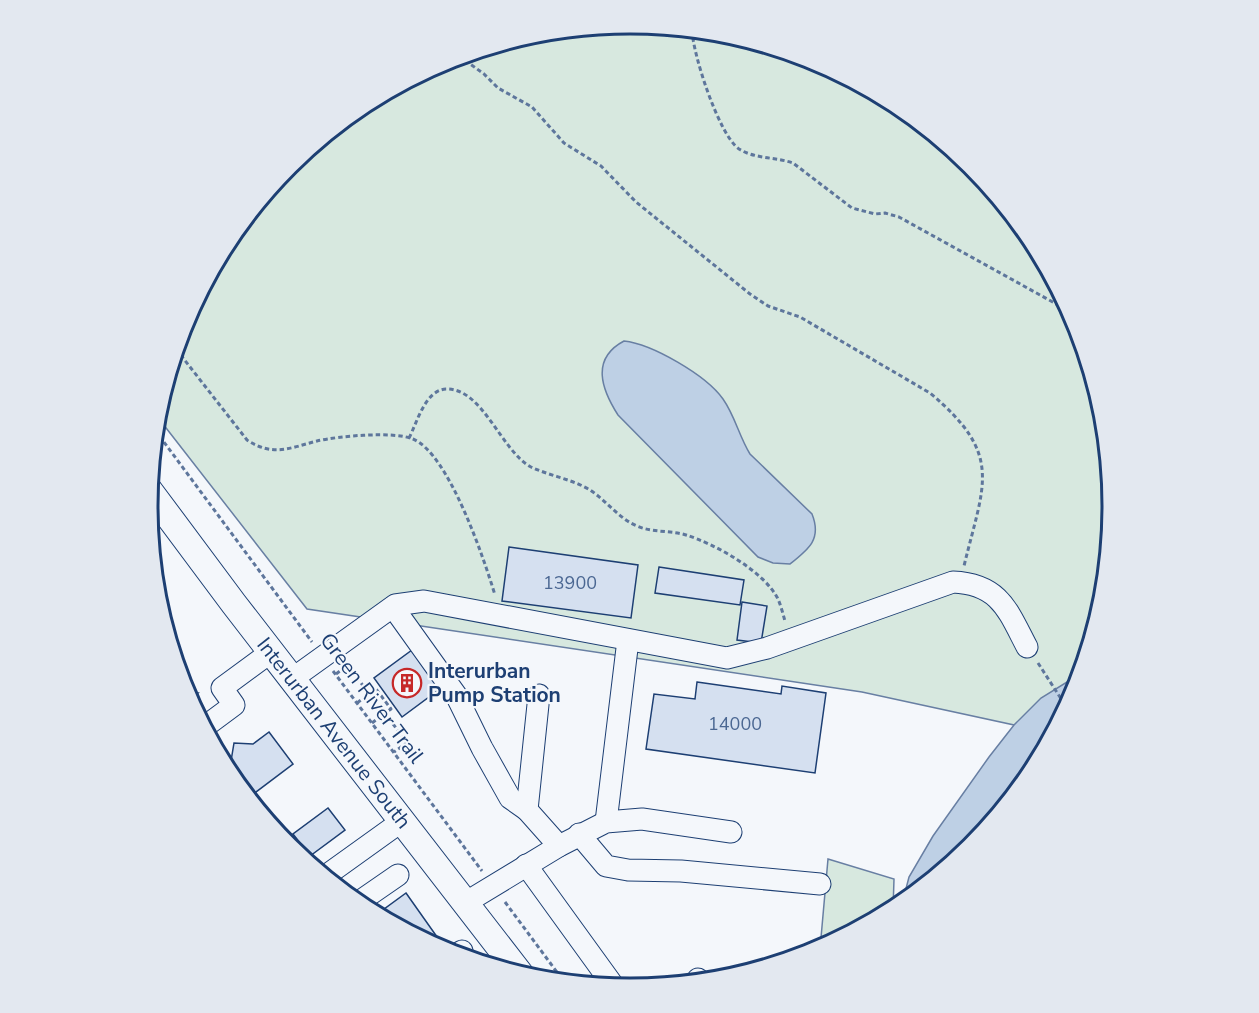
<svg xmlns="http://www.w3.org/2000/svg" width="1259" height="1013" font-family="'Nunito Sans',sans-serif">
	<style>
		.green { fill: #d7e8df; stroke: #687fa3; stroke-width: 1.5 }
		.water { fill: #bed0e5; stroke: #687fa3; stroke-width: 1.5 }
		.building { fill: #d5e0f0; stroke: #1d3f73; stroke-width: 1.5 }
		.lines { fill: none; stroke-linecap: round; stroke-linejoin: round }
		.minor-casing { stroke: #1d3f73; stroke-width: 23 }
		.major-casing { stroke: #1d3f73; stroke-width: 28 }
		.path { stroke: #5e769c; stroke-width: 3; stroke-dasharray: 4.5 3; stroke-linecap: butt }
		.minor { stroke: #f4f7fb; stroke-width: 21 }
		.major { stroke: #f4f7fb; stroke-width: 26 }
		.labels { text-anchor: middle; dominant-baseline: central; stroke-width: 4.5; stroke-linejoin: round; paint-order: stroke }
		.number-label { font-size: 18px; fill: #4b6792 }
		.poi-label { font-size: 21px; font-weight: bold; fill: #1d3f73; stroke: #f4f7fb; text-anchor: start }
		.street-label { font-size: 21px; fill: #1d3f73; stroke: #f4f7fb }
		.rim { fill: none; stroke: #1d3f73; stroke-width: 3 }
	</style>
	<rect width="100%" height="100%" fill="#f4f7fb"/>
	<g class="green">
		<polygon points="630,24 724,33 814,61 898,106 971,166 1031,239 1075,322 1103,413 1112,507 1103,601 1075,691 1037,762 1014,725 862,692 307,609 156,415 184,322 229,238 289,165 362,105 445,61 536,33"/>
		<polygon points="828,859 894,879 893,910 820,949"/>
	</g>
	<g class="water">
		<path d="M 624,341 C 652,344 706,375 723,399 C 735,416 739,436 750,454 L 812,514 C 822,539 809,549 790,564 L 773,563 L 758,557 L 618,415 C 602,390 590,359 624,341 Z"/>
		<polygon points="1080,674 1075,691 1030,775 970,848 902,904 909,877 933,836 989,757 1014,725 1041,698"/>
	</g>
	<g class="building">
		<polygon points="509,547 638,565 631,618 502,601"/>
		<polygon points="659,567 744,580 740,605 655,593"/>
		<polygon points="742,602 767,606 761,643 737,640"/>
		<polygon points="412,650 441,688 402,717 374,678"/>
		<polygon points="697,682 781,694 782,686 826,693 815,773 646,749 654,694 695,699"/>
		<polygon points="184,691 198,693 188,700"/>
		<polygon points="269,732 293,764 248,798 224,766 231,761 234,743 253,744"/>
		<polygon points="328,808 345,830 310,856 293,834"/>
		<polygon points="406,893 447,951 445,952 376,915"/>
	</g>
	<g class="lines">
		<g class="minor-casing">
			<g id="minor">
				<polyline points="393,607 456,695 482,748 510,798 527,810"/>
				<path d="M 292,679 L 395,605 L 424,601 L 727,658 L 767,648 L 953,582 C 1000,584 1008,611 1027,647"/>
				<polyline points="539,695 527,810 559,846"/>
				<polyline points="203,728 234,705 222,688 271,652"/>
				<polyline points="606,822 628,640"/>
				<polyline points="579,834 606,866 628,870 681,871 820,884"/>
				<polyline points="526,865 615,988"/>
				<polyline points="324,877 402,821"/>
				<polyline points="465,903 559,846 606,822 642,819 731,832"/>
				<polyline points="356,904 398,875"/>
				<polyline points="455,955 462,951"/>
				<polyline points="697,982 698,979"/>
			</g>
		</g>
		<g class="major-casing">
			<polyline id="major" points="149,490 234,604 521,975"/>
		</g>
		<g class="path">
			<path d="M 692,30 C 693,55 719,135 739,149 C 755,159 776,157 793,163 L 852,208 L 875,214 L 885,213 L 899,217 L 1069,311"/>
			<path d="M 459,56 L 484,74 L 498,88 L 532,107 L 564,143 L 601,166 L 636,202 L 750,294 L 768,306 L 800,317 L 930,393 C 1004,455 984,483 964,566"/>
			<path d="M 176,349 L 247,440 C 273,457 290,448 317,441 C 339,436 393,431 413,439 C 449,454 484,559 495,595"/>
			<polyline points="155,430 312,642"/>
			<path d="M 409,438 C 417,423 425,390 446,389 C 483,388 501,451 531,467 C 550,476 572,479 590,490 C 607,501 618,518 637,526 C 653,533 670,530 686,535 C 715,544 764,571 778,599 C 781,606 783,614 785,621"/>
			<polyline points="1038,663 1067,708"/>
			<polyline points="333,671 482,871"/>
			<polyline points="336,674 348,665 369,694 376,689 391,709 385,713 407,743 394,752"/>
			<polyline points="357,703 369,694"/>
			<polyline points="372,723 385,713"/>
			<polyline points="505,902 565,983"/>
		</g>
		<use href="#minor" class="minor"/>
		<use href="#major" class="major"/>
	</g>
	<defs>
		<g id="building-ring" transform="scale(1.5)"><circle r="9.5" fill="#f4f7fb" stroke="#c62828" stroke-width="1.5"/><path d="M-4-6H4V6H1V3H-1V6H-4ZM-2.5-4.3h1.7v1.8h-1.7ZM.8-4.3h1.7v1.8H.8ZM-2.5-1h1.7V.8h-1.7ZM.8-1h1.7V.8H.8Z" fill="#c62828"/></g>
	</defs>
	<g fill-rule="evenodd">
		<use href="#building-ring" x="407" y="683"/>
	</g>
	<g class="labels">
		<g class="number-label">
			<text x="570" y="583">13900</text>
			<text x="735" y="724">14000</text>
		</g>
		<g class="poi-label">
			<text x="428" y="671">Interurban<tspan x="428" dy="24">Pump Station</tspan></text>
		</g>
		<g class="street-label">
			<text transform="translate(372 698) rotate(53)">Green River Trail</text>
			<text transform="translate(334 733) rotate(52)">Interurban Avenue South</text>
		</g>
	</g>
	<path d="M0 0H1259V1013H0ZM158 506a472 472 0 1 1 944 0a472 472 0 1 1-944 0Z" fill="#e3e8f0" fill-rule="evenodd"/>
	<path class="rim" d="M158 506a472 472 0 1 1 944 0a472 472 0 1 1-944 0Z"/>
</svg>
